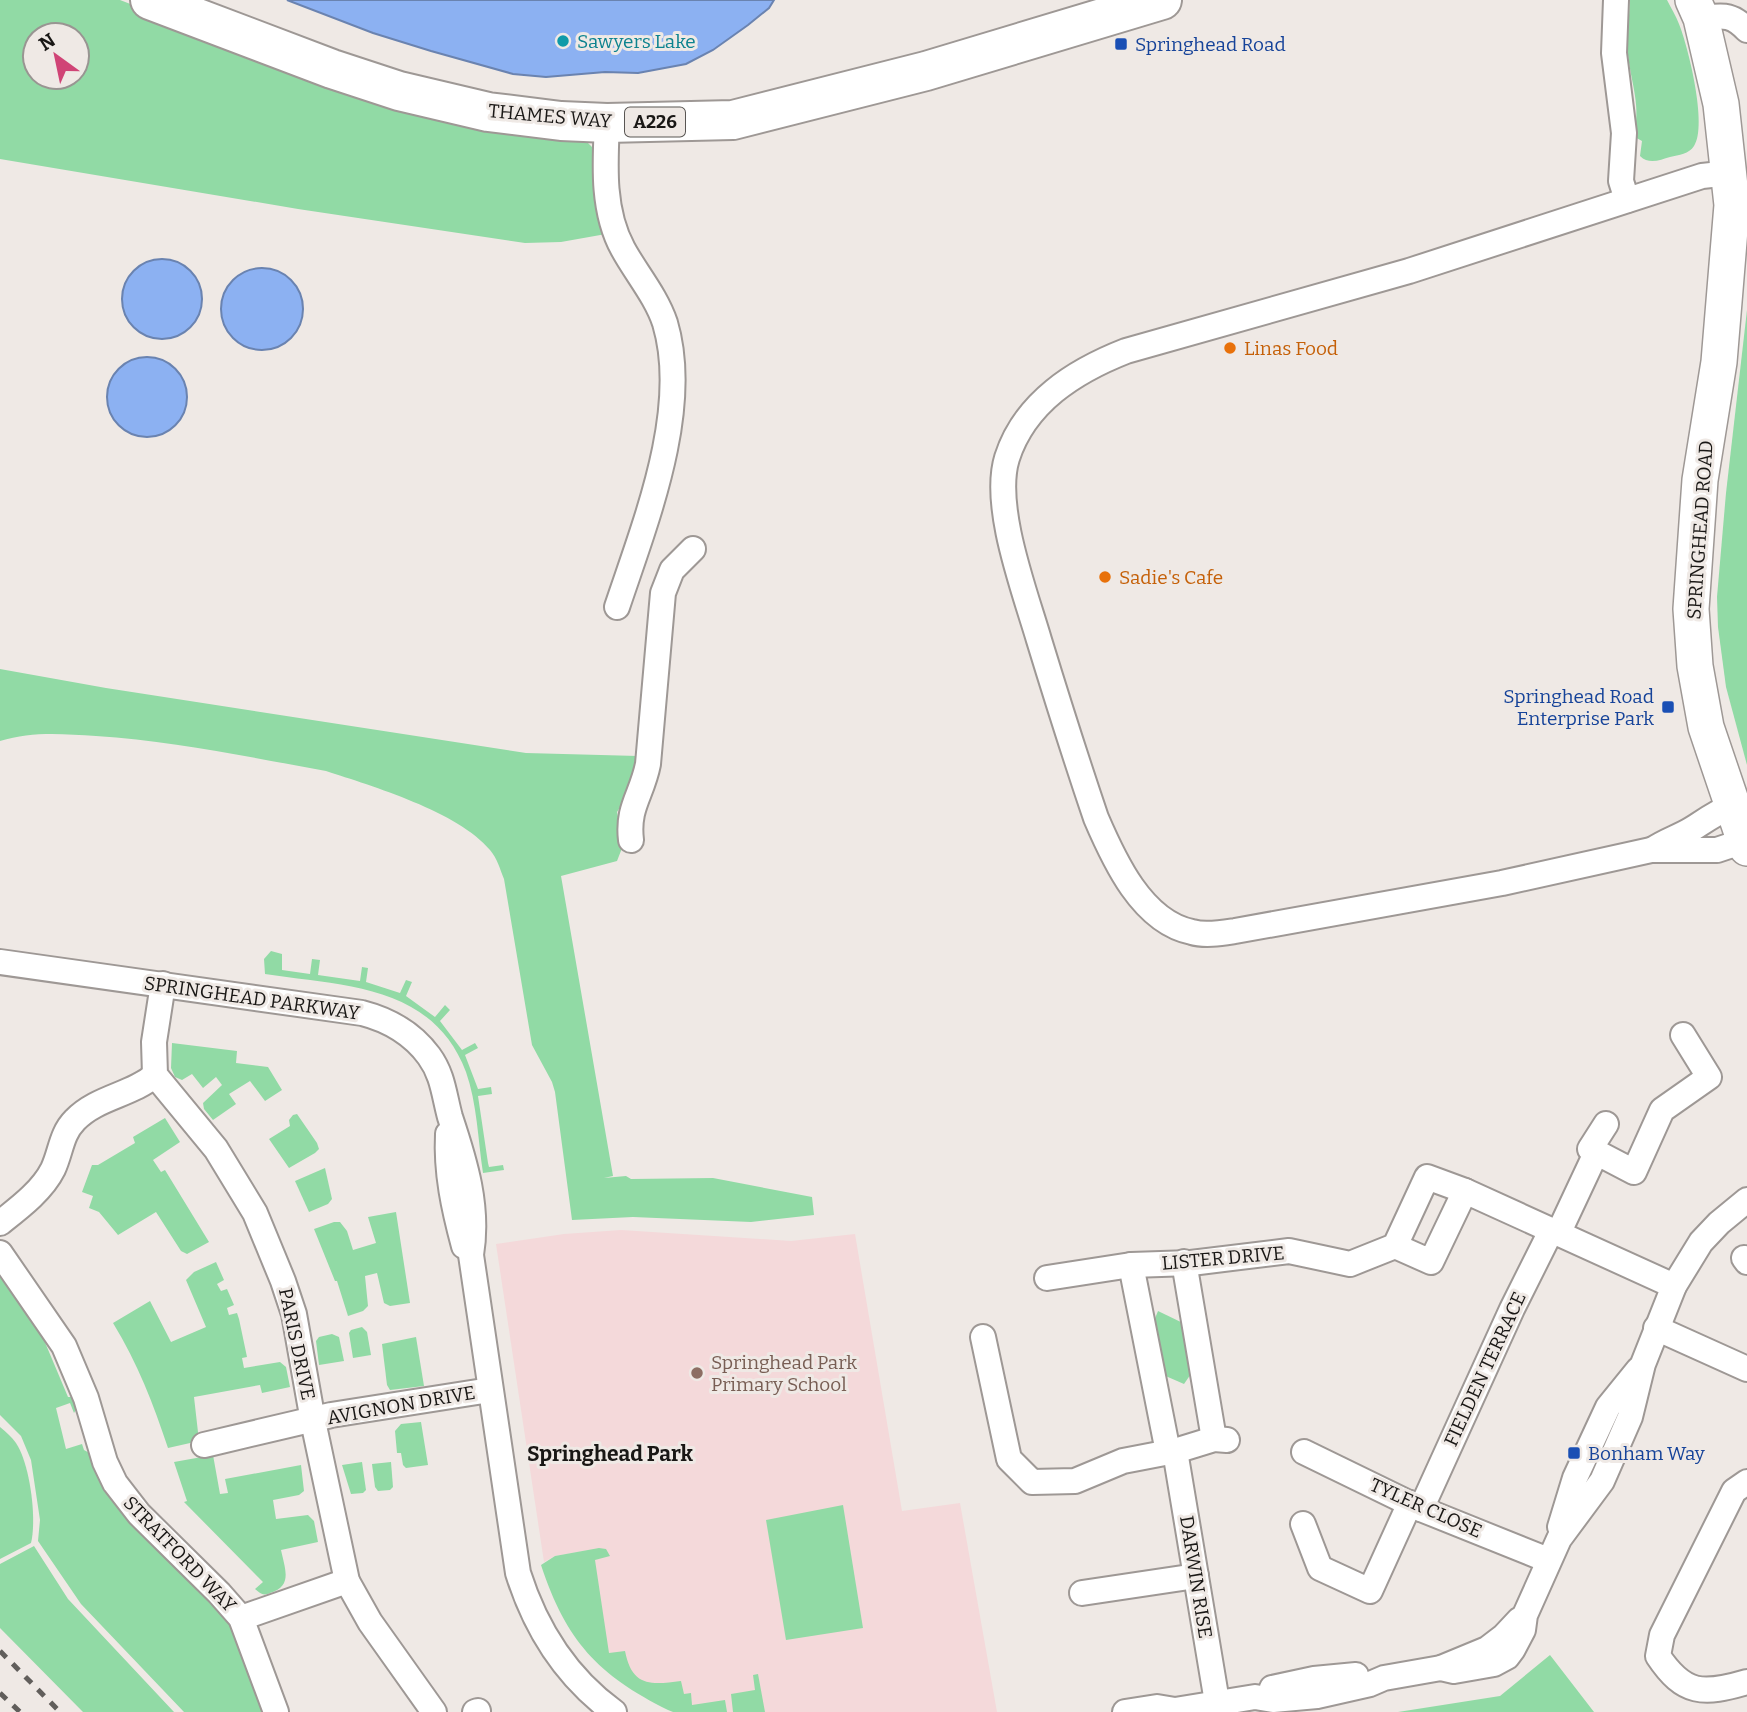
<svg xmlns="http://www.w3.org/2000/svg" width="1747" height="1712" font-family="Bitter,serif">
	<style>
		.education { fill: #f4d9da }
		.green { fill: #91daa5; fill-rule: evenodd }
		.water { fill: #8cb1f2; stroke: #6a83b0; stroke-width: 2 }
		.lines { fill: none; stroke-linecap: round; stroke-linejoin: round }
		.minor-casing { stroke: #9e9895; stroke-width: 28 }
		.secondary-casing { stroke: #9e9895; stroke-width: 38 }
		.primary-casing { stroke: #9e9895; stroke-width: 42 }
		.minor { stroke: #fff; stroke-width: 24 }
		.secondary { stroke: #fff; stroke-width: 35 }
		.primary { stroke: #fff; stroke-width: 38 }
		.rail { stroke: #615e5b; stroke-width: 5; stroke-dasharray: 9 9; stroke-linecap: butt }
		.culture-dot { fill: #0f9aa8; stroke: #efe9e5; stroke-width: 2.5 }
		.transit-dot { fill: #1a4fb4; stroke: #efe9e5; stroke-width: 2.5 }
		.food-dot { fill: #e8710a; stroke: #efe9e5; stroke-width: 2.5 }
		.education-dot { fill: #8d6e63; stroke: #efe9e5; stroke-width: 2.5 }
		.labels { text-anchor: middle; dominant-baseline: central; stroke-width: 6; stroke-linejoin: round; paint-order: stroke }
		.shield { fill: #efe9e5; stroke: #595653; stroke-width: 2 }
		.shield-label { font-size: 18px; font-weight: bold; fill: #191715 }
		.culture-label { font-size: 19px; fill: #0d838f; stroke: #efe9e5; text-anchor: start }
		.transit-label { font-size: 19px; fill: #164399; stroke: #efe9e5; text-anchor: start }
		.street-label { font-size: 19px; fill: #191715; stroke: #efe9e5 }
		.food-label { font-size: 19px; fill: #c56008; stroke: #efe9e5; text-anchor: start }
		.education-label { font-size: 19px; fill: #785e54; stroke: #efe9e5; text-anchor: start }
		.neighbourhood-label { font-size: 21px; font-weight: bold; fill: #191715; stroke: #efe9e5 }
	</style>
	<rect width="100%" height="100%" fill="#efe9e5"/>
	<polygon class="education" points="621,1230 791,1241 855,1234 902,1511 960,1503 997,1712 681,1712 610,1669 591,1550 555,1556 544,1562 496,1244 564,1234"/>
	<g class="green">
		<path d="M 0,0 L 120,0 L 283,63 L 586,141 L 594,149 L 606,234 L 561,242 L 525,243 L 298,209 L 0,159 ZM 35,35 L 77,35 L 77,77 L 35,77 Z"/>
		<path d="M 1630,0 L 1667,0 C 1671,8 1676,16 1679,24 C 1688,46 1708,126 1694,146 C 1689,154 1679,155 1670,157 C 1660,160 1649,165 1640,156 L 1642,141 L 1633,136 C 1642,108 1631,83 1628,55 C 1627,37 1629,18 1630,0 Z"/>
		<polygon points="1747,310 1747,765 1726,687 1718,627 1717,597 1726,493"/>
		<path d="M 0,669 L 106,688 L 526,753 L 638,756 L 629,793 L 617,812 L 624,843 L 617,861 L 561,876 L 613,1176 L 604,1178 L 626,1176 L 631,1179 L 713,1178 L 812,1197 L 814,1215 L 751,1222 L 633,1217 L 572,1220 L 555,1092 L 552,1082 L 532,1045 L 504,879 C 500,869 497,858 490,850 C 459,812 372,786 326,771 C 249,757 174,741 96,736 C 63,734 32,731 0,741 Z"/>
		<path d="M 271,951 L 282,954 L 282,970 L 310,974 L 312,959 L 320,960 L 318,975 L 360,981 L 362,967 L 368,968 L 366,982 L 400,993 L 406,980 L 412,982 L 406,996 L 435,1017 L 445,1005 L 450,1010 L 440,1021 L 462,1050 L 475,1043 L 478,1048 L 465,1055 L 478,1089 L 491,1087 L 492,1094 L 478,1096 L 488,1163 L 489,1167 L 503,1165 L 504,1170 L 483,1173 C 478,1140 477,1103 466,1072 C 433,984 343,986 265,974 L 264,959 Z"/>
		<polygon points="172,1043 237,1051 236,1063 268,1067 282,1090 265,1101 250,1081 229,1094 236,1104 213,1120 204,1109 203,1103 222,1085 216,1077 203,1088 192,1074 182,1080 175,1077 171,1068"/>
		<polygon points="297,1114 317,1143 319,1149 315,1153 289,1168 269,1139 290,1126 289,1120 293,1115"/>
		<polygon points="165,1118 180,1142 153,1160 161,1172 165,1170 209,1242 187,1254 181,1251 156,1212 118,1235 99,1212 89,1208 93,1196 82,1192 92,1165 98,1165 135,1143 133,1137"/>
		<polygon points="325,1168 332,1199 328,1204 309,1212 295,1181"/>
		<polygon points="396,1212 410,1303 390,1306 384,1303 377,1273 365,1276 368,1306 363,1311 348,1316 337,1281 335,1281 314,1229 334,1222 340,1222 347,1231 353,1250 376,1243 368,1217"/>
		<path d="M 216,1262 L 224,1280 L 217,1284 L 221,1291 L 227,1289 L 234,1305 L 227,1308 L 229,1315 L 237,1313 L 239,1319 L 247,1357 L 242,1358 L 244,1368 L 280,1362 L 286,1367 L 290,1387 L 262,1393 L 260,1385 L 194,1397 L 199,1441 L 168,1448 C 153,1403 138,1364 113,1323 L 150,1301 L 171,1342 L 206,1327 L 186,1280 L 194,1272 Z"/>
		<polygon points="0,1267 3,1271 3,1281 44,1340 68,1397 73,1397 79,1404 74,1413 70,1403 56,1408 66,1449 82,1444 84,1450 95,1456 228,1617 266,1712 184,1712 81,1604 38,1541 40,1520 31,1460 21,1436 0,1415"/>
		<polygon points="1158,1311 1187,1325 1195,1368 1184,1384 1161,1374 1152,1326"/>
		<polygon points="362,1327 367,1332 371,1355 353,1358 349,1333 351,1330"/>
		<polygon points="332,1334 339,1337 344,1361 319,1365 316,1341 319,1337"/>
		<polygon points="416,1337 424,1386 390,1390 387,1385 382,1344"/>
		<polygon points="421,1422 428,1465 406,1468 403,1465 401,1453 397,1453 395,1431 401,1424"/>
		<path d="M 0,1427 C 6,1432 12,1437 16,1443 C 30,1464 37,1519 31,1543 L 0,1559 Z"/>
		<path d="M 213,1455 L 220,1494 L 228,1493 L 225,1479 L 301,1465 L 304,1491 L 299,1495 L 273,1500 L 276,1519 L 308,1515 L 314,1521 L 318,1542 L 281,1550 C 285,1569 293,1586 270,1593 C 263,1596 261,1594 255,1589 L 263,1582 L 184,1502 L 187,1501 L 174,1462 Z"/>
		<polygon points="362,1462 366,1490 363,1493 351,1494 342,1465"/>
		<polygon points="391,1462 393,1487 390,1490 378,1491 375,1487 372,1464"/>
		<polygon points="843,1505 863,1628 786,1640 766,1520"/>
		<polygon points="34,1546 68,1599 174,1712 83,1712 0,1628 0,1564"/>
		<path d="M 599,1548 L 606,1549 L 610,1556 L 595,1560 L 609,1653 L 625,1651 C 632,1687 651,1685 681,1681 L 684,1694 L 691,1693 L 692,1705 L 725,1700 L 727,1712 L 673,1712 L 668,1710 C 598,1675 566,1641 541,1565 L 555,1556 Z"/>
		<polygon points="1550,1655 1594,1712 1398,1712 1500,1696"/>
		<polygon points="758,1674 765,1712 733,1712 731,1694 755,1690 753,1675"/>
	</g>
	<g class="water">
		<polygon points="287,0 774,0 769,8 748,25 713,50 686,64 638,73 605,72 546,77 513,74 431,51 373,33"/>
		<circle cx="162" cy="299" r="40"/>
		<circle cx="262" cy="309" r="41"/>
		<circle cx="147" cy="397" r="40"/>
	</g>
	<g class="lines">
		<g class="minor-casing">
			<g id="minor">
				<polyline points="1616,0 1614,53 1624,133 1621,181 1627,200"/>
				<path d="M 1701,18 C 1723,16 1731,13 1747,30"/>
				<path d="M 607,123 C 605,164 602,211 623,249 C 636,273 656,296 665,323 C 691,410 645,523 617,607"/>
				<path d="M 1730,173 L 1702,176 L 1409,271 L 1126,351 C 1075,371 1025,402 1007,458 C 992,506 1025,592 1039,640 C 1057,699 1076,759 1096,818 C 1114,860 1142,922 1192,932 C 1205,936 1222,933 1235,931 L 1502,883 L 1651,850 L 1717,850 L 1744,841"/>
				<path d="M 631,840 C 627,807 642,795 648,764 L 663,593 L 672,570 L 693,549"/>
				<path d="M 1652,850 C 1665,841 1679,837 1692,829 C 1706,820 1717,812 1732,806"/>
				<path d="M 0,962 L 362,1013 C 389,1020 412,1033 429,1056 C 443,1075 444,1095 450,1117 C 465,1162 479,1207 471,1255 L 518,1573 C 536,1630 566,1677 614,1712"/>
				<polyline points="163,984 154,1042 155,1075 216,1149 255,1213 283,1281 294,1314 313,1421 347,1581 370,1622 434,1712"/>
				<polyline points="1606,1124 1590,1149 1634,1172 1662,1110 1709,1077 1683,1035"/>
				<path d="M 448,1134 C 446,1173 454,1209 464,1246"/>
				<path d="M 0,1223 C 19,1208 42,1191 53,1169 C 61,1152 61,1134 75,1120 C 97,1097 132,1095 155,1075"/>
				<polyline points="1558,1234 1596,1153"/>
				<polyline points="1395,1246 1431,1262 1465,1191"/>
				<polyline points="0,1253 64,1346 86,1398 105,1462 115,1483 139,1514 219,1593 241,1618 276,1712"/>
				<polyline points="1744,1258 1747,1262"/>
				<polyline points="1184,1262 1214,1439"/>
				<polyline points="1131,1265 1168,1452"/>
				<polyline points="1047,1278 1131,1265 1191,1263 1289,1251 1350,1264 1395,1246 1427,1177 1465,1191 1674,1286"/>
				<polyline points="1656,1328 1747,1369"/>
				<polyline points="983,1337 1009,1459 1032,1482 1075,1481 1123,1461 1175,1451 1214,1439 1227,1440"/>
				<polyline points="204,1445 331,1415 490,1390"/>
				<polyline points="1175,1451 1217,1702"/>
				<polyline points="1304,1452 1421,1509 1548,1560"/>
				<path d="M 1747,1482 L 1734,1491 L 1662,1635 L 1658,1656 C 1684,1695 1703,1695 1747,1682"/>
				<polyline points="1421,1509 1512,1309 1551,1231"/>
				<polyline points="1303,1524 1320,1568 1370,1591 1410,1503"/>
				<polyline points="1560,1527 1575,1478 1608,1407 1638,1370"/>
				<polyline points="1082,1593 1196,1576"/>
				<polyline points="241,1618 347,1581"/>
				<polyline points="1441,1668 1454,1671 1494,1664 1507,1657 1513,1649 1523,1630 1525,1615 1559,1539 1602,1481 1630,1417 1643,1364 1674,1286 1701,1242 1719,1223 1747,1200"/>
				<polyline points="1272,1688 1314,1679 1356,1675"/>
				<polyline points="475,1712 478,1711"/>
				<polyline points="1125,1712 1157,1707 1175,1710 1255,1697 1273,1700 1317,1696 1370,1684 1384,1678 1441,1668 1487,1649 1504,1636 1519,1620"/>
			</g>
		</g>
		<g class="secondary-casing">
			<polyline id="secondary" points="1693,0 1701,18 1721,104 1732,205 1719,362 1700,480 1691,609 1695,666 1706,727 1747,848"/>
		</g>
		<g class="primary-casing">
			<polyline id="primary" points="150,0 332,69 399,91 488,112 561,121 607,123 733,120 926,71 1162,0"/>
		</g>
		<use href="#minor" class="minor"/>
		<use href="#secondary" class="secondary"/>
		<use href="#primary" class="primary"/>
		<g class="rail">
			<polyline points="0,1651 60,1712"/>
			<polyline points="0,1693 20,1712"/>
		</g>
	</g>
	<circle class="culture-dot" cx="563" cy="41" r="7"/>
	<g class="transit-dot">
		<rect x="1114" y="37" width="14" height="14" rx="3.5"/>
		<rect x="1661" y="700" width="14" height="14" rx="3.5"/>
		<rect x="1567" y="1446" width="14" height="14" rx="3.5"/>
	</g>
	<g class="food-dot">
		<circle cx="1230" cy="348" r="7"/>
		<circle cx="1105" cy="577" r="7"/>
	</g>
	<circle class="education-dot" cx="697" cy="1373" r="7"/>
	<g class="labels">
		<rect class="shield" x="625" y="107.5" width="60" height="29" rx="5"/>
		<g class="shield-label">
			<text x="655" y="122">A226</text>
		</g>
		<g class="culture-label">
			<text x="577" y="41">Sawyers Lake</text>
		</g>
		<g class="transit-label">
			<text x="1135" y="44">Springhead Road</text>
			<text x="1654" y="696" text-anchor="end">Springhead Road<tspan x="1654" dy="22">Enterprise Park</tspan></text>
			<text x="1588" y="1453">Bonham Way</text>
		</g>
		<g class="street-label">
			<text transform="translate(550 116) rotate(5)">THAMES WAY</text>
			<text transform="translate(1700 530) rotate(-86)">SPRINGHEAD ROAD</text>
			<text transform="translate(252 998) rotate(8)">SPRINGHEAD PARKWAY</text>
			<text transform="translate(1223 1258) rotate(-5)">LISTER DRIVE</text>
			<text transform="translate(297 1344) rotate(78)">PARIS DRIVE</text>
			<text transform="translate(1485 1369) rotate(-65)">FIELDEN TERRACE</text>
			<text transform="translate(401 1405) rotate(-10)">AVIGNON DRIVE</text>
			<text transform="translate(1426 1508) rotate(24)">TYLER CLOSE</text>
			<text transform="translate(180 1554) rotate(46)">STRATFORD WAY</text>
			<text transform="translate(1196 1577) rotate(81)">DARWIN RISE</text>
		</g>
		<g class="food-label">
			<text x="1244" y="348">Linas Food</text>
			<text x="1119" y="577">Sadie's Cafe</text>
		</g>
		<g class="education-label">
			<text x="711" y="1362">Springhead Park<tspan x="711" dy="22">Primary School</tspan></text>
		</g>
		<g class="neighbourhood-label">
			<text x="610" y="1454">Springhead Park</text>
		</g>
	</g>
	<g transform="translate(56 56) rotate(327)"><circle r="33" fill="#efe9e5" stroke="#999592" stroke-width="2"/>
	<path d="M0-5L12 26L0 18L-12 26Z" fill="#d04476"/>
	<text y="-10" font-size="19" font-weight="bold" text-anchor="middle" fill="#191715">N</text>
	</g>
</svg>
